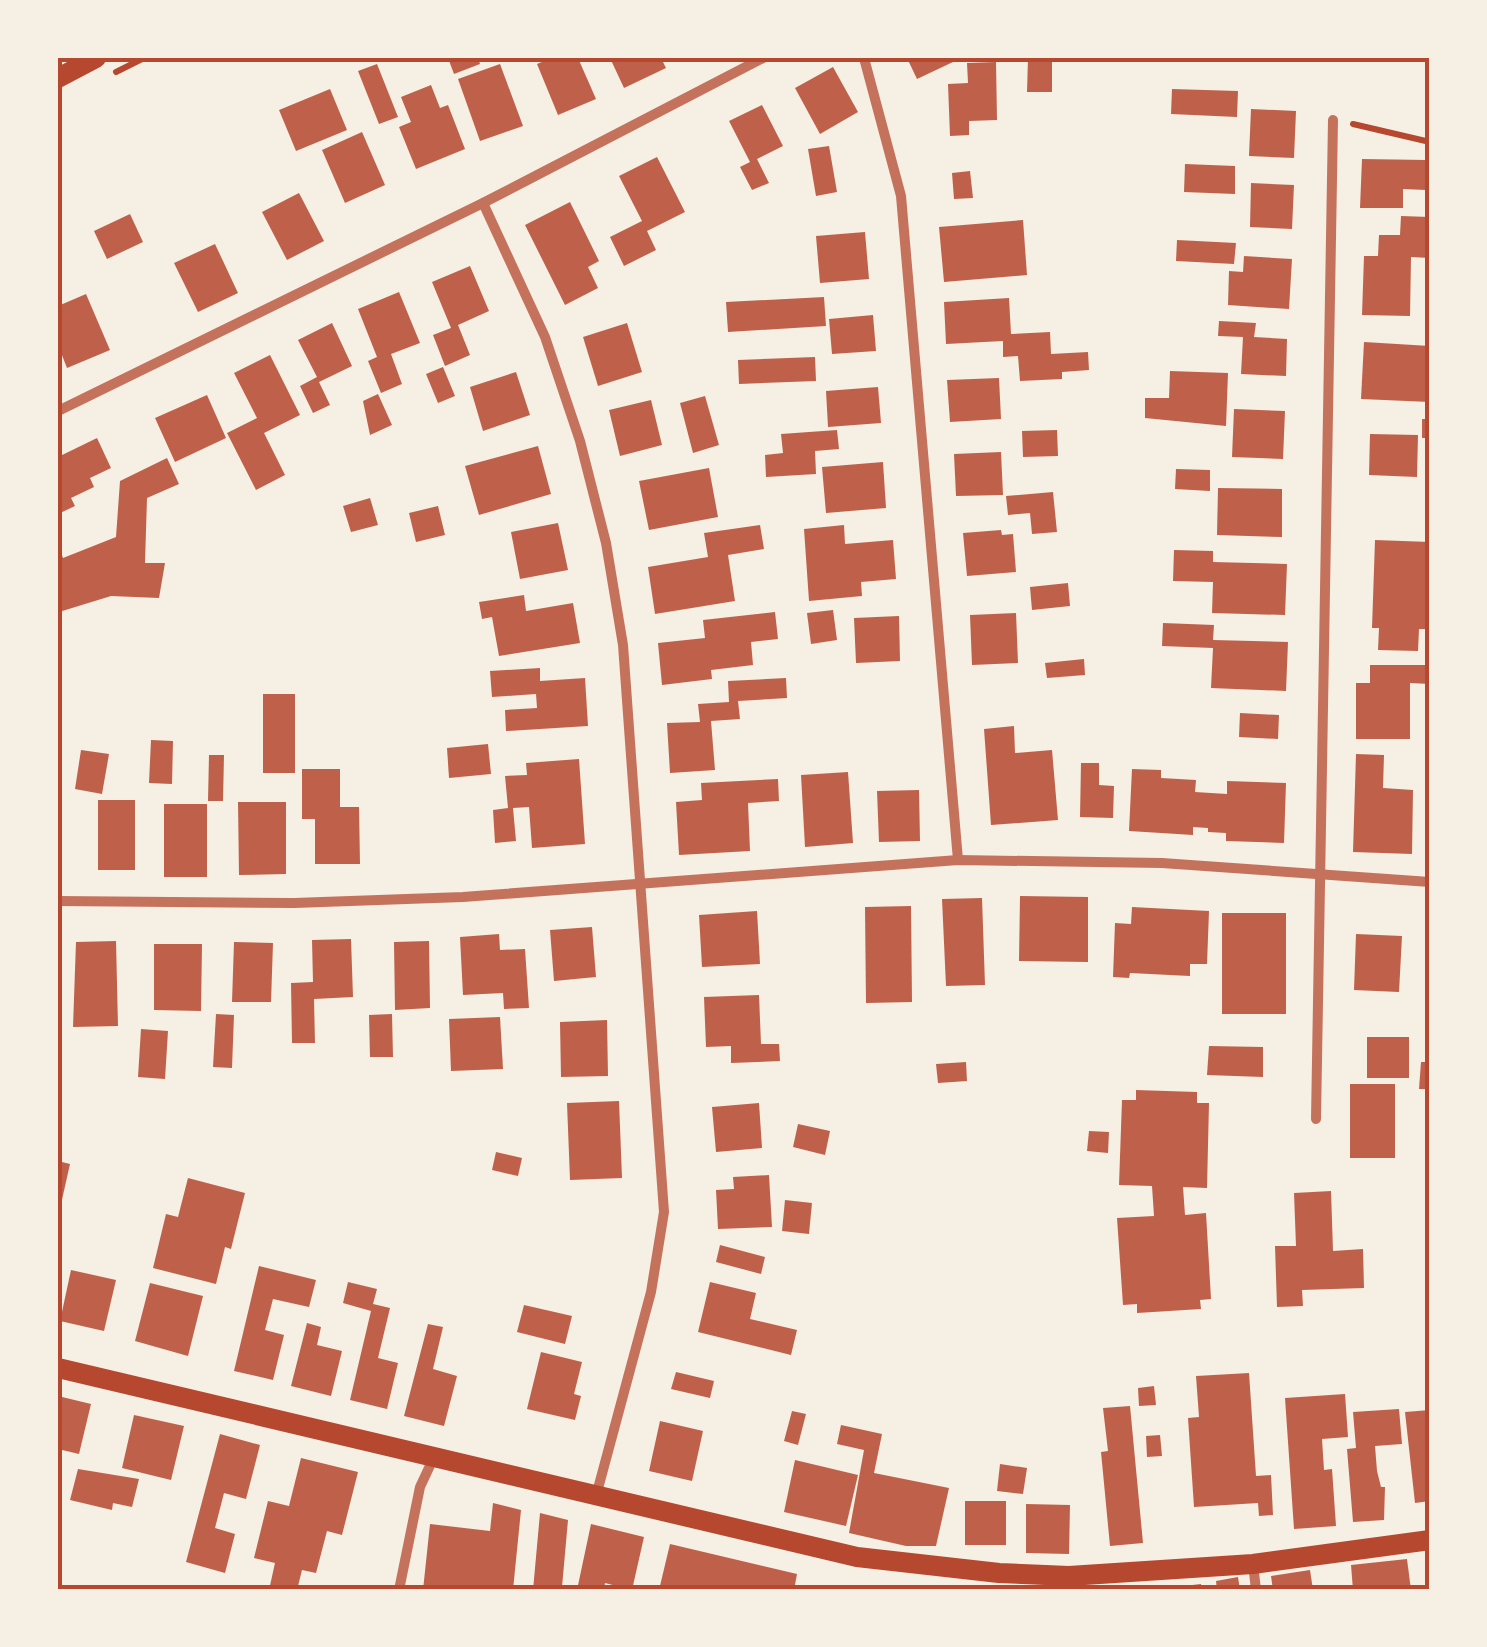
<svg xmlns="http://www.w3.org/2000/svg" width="1487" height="1647" font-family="'PT Sans Narrow',sans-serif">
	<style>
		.building { fill: #bf614a }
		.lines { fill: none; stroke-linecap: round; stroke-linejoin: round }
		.path { stroke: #b5482f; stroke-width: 6 }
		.minor { stroke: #c5725c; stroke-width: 10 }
		.secondary { stroke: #b5482f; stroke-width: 20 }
		.neatline { fill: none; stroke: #b5482f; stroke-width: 4 }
	</style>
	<rect width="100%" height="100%" fill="#f6efe4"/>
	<g class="building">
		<polygon points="448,58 478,58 480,64 454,74"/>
		<polygon points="551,58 578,58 596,99 558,115 537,64"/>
		<polygon points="610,58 661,58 666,68 624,88"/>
		<polygon points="907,58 951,58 953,62 917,79"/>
		<polygon points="1028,58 1052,58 1052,92 1027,92"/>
		<polygon points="996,62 997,120 969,121 969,135 950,136 948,84 968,83 967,63"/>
		<polygon points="377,64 398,117 379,124 358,71"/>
		<polygon points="500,64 523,126 480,141 458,79"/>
		<polygon points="833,67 858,112 820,134 795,88"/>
		<polygon points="431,85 440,108 448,105 465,149 416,169 399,127 411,122 401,97"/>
		<polygon points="330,89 347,130 296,151 279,110"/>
		<polygon points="1172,89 1238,91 1237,117 1171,114"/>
		<polygon points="762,105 783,146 757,159 769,183 752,190 740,167 750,162 729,121"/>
		<polygon points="1251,109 1296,111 1294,158 1249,156"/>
		<polygon points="362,132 385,185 345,203 322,150"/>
		<polygon points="829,146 837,192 816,196 808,149"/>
		<polygon points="657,157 685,212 647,231 656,250 624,266 610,237 642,221 619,176"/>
		<polygon points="1362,159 1427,160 1426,190 1403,189 1403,208 1360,208"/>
		<polygon points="1185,164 1235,166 1235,194 1184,192"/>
		<polygon points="970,171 973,198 954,199 952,173"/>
		<polygon points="1251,183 1294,185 1292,229 1250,227"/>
		<polygon points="299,193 324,241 287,260 262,212"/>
		<polygon points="570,202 599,261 588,267 598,288 565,305 525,225"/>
		<polygon points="130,214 143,242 107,259 94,231"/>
		<polygon points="1401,216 1430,217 1430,258 1411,257 1410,316 1362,315 1364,256 1378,256 1379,235 1400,235"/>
		<polygon points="1023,220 1027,275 944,282 939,227"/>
		<polygon points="865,232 869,279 820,283 816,236"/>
		<polygon points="1177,240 1236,243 1234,264 1176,261"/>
		<polygon points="215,244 238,293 198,312 174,263"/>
		<polygon points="1244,256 1292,259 1289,309 1228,305 1229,271 1243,272"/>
		<polygon points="470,266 489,311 458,325 470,355 445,366 433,335 451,328 432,282"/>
		<polygon points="399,292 420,343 391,354 402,384 381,393 368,361 377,357 358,309"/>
		<polygon points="86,294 110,350 67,368 58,345 58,306"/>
		<polygon points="824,297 826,326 728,332 726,302"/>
		<polygon points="1009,298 1011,334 1050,332 1051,354 1088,352 1089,370 1062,372 1062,379 1020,381 1018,356 1003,357 1003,341 946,344 944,302"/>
		<polygon points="873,315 876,351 832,354 829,319"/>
		<polygon points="1219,321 1256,323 1254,337 1287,339 1286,376 1241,374 1243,337 1218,336"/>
		<polygon points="332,323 352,366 319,382 330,405 313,413 300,386 317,377 298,340"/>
		<polygon points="627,323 642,372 598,386 583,337"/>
		<polygon points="1364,342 1430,346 1430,402 1361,399"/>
		<polygon points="270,355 300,415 264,433 285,475 256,490 227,433 257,418 234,373"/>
		<polygon points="815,357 816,381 739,384 738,360"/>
		<polygon points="443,367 455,396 438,403 426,374"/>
		<polygon points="1170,371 1228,373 1226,426 1145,418 1145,398 1169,398"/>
		<polygon points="516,372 530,415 483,431 470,387"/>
		<polygon points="999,378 1001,419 950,422 947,380"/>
		<polygon points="878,387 881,423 828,427 826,391"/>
		<polygon points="378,394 392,425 370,435 363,401"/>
		<polygon points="207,395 226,438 175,462 155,418"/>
		<polygon points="705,396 719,445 693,453 680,403"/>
		<polygon points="651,400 662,445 620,456 609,410"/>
		<polygon points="1234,409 1285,411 1283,459 1232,457"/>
		<rect x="1422" y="419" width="8" height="19"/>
		<polygon points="837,430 839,449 815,451 816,474 766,477 765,455 783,453 781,434"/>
		<polygon points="1057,430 1058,456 1023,457 1022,431"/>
		<polygon points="1370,434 1418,435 1417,477 1369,475"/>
		<polygon points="97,438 111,468 90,478 94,487 71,498 75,506 58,514 58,457"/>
		<polygon points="538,446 551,494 479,515 465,466"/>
		<polygon points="1001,452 1003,495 956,496 954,454"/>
		<polygon points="167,458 179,484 147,498 145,563 165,563 159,598 111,596 59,612 58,544 63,558 116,537 120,481"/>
		<polygon points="883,462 886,508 826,513 822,467"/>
		<polygon points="709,468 718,517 649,530 639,481"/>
		<polygon points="1176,469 1210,470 1210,491 1175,489"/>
		<polygon points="1218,488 1282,489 1282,537 1217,535"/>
		<polygon points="1053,492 1057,532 1032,534 1030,513 1008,515 1006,496"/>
		<polygon points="370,498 378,525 351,532 343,506"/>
		<polygon points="438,506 445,535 416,542 409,513"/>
		<polygon points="558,523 568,570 520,579 511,532"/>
		<polygon points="760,525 764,549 728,555 735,601 655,614 648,567 708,557 704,533"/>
		<polygon points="844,525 845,544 893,540 896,579 861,582 862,596 809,601 804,529"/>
		<polygon points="1001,530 1002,535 1013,534 1016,572 967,576 963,533"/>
		<polygon points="1375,540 1430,542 1426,629 1419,629 1418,651 1378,650 1379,628 1372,628"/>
		<polygon points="1174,550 1213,551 1213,562 1287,564 1285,615 1212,613 1213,582 1173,581"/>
		<polygon points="1068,583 1070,606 1032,610 1030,587"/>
		<polygon points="524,595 526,611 573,603 580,643 499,656 492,617 482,619 479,602"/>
		<polygon points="833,610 837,640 811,644 807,613"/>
		<polygon points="775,612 778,639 751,642 753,665 711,670 712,679 662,685 658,643 705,638 703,620"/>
		<polygon points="1016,613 1018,663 972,665 970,615"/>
		<polygon points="899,616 900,661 856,663 854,618"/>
		<polygon points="1163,623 1214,625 1213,640 1288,642 1286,691 1211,688 1213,648 1162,646"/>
		<polygon points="1084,659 1085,675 1047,678 1045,663"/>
		<polygon points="1370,665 1430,665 1430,684 1410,683 1410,739 1356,739 1356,683 1370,683"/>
		<polygon points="540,668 540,681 585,678 588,726 506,731 505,710 537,708 536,694 492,697 490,671"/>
		<polygon points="786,678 787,698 738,701 740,719 711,721 715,770 670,773 667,723 700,722 698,704 729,702 728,681"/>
		<rect x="263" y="694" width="32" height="79"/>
		<polygon points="1240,713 1279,715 1278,739 1239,737"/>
		<polygon points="1014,726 1015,753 1052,750 1058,820 991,825 984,729"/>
		<polygon points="151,740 173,741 172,784 149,783"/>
		<polygon points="488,744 491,774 449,778 447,748"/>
		<polygon points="81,750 109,754 102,794 75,789"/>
		<polygon points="1356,754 1384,755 1383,788 1413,790 1412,854 1353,852"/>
		<polygon points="209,755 224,755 223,801 208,801"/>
		<polygon points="579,759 585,844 532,848 529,807 513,808 516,841 495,843 493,810 508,808 505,776 527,775 526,763"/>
		<polygon points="1081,763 1099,763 1099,785 1114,786 1113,818 1080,817"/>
		<polygon points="302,769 340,769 340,807 359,807 360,864 315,864 315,819 302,819"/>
		<polygon points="1132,769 1161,770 1161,778 1196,780 1195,792 1227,794 1227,781 1286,783 1284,843 1226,841 1226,833 1208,832 1208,828 1193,827 1193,835 1129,831"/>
		<polygon points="848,772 853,843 805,847 801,775"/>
		<polygon points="778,779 779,801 748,803 750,851 679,855 676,802 702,800 701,783"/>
		<polygon points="919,790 920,841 879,842 877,791"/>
		<rect x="98" y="800" width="37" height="70"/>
		<polygon points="238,802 286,802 286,874 239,875"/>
		<rect x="164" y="804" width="43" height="73"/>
		<polygon points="1020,896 1088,897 1088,962 1019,961"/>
		<polygon points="982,898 985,985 946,986 942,899"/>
		<polygon points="911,906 912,1002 866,1003 865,907"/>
		<polygon points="1132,907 1209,911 1207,964 1190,964 1190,976 1130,973 1129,978 1113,977 1115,923 1131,924"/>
		<polygon points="757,911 760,964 702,967 699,915"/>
		<rect x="1222" y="913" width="64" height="101"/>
		<polygon points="592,927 596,977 554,981 550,930"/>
		<polygon points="499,934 500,950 525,949 529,1008 504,1009 503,993 463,995 460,937"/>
		<polygon points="1356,934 1402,936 1399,992 1354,990"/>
		<polygon points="351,939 353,997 314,999 315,1043 292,1043 291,983 313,982 312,940"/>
		<polygon points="116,941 118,1026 73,1027 76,942"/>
		<polygon points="429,941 430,1008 395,1010 394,942"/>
		<polygon points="234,942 273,943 271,1002 232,1002"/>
		<polygon points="154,944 202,944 201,1011 154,1010"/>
		<polygon points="759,995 761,1044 779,1044 780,1061 731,1063 731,1046 706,1047 704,997"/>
		<polygon points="216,1014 234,1015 232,1068 213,1067"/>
		<polygon points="392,1014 393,1057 370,1057 369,1015"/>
		<polygon points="500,1017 503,1069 451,1071 449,1019"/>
		<polygon points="607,1020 608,1076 561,1077 560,1022"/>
		<polygon points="141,1029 168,1031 165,1079 138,1077"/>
		<rect x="1367" y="1037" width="42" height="41"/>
		<polygon points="1209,1046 1263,1047 1263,1077 1207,1075"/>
		<polygon points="966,1062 967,1081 938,1083 936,1064"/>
		<polygon points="1421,1062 1430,1062 1430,1089 1419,1089"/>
		<rect x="1350" y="1084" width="45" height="74"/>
		<polygon points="1136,1090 1197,1092 1197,1103 1209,1103 1207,1188 1183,1187 1185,1215 1206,1213 1211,1299 1200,1300 1201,1309 1137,1313 1137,1304 1123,1305 1117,1218 1154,1216 1152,1186 1119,1185 1122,1100 1136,1100"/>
		<polygon points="619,1101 622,1178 570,1180 567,1103"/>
		<polygon points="759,1103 762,1148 716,1152 712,1107"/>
		<polygon points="798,1124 830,1131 825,1155 793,1147"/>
		<polygon points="1089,1131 1109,1132 1108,1153 1087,1151"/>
		<polygon points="496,1152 522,1158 518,1176 492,1170"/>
		<polygon points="58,1161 70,1164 59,1213 58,1213"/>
		<polygon points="769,1175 772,1227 718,1229 716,1190 734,1189 733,1177"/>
		<polygon points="188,1178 245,1193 231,1249 225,1247 216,1284 153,1268 166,1214 178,1217"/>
		<polygon points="1331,1191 1333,1251 1363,1249 1364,1288 1302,1290 1303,1306 1277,1307 1275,1246 1296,1246 1294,1193"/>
		<polygon points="785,1200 812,1203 809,1234 782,1231"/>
		<polygon points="720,1245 765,1257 761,1274 716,1262"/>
		<polygon points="259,1266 316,1280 309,1307 273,1299 265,1330 284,1335 273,1380 234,1371"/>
		<polygon points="71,1270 116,1280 104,1331 60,1321"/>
		<polygon points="348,1282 377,1289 373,1304 390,1308 378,1358 398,1363 387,1409 350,1400 371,1311 343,1303"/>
		<polygon points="710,1282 756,1293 750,1319 797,1330 791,1355 698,1332"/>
		<polygon points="150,1283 203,1296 188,1356 135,1341"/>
		<polygon points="524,1305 572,1316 565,1344 517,1332"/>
		<polygon points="307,1323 321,1327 317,1345 342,1351 331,1396 291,1386"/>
		<polygon points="428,1324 443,1327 433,1369 457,1376 444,1426 404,1416"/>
		<polygon points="541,1352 582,1362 574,1394 581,1396 575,1420 527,1409"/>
		<polygon points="676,1372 714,1381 710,1398 671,1389"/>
		<polygon points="1249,1373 1256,1476 1271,1475 1273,1515 1259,1516 1258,1503 1194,1507 1188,1418 1199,1417 1196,1376"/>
		<polygon points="1154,1386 1156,1405 1139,1406 1138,1388"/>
		<polygon points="1345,1394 1348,1437 1322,1439 1324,1470 1332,1469 1336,1526 1294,1529 1285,1398"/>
		<polygon points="58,1396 91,1404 79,1454 58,1449"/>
		<polygon points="1130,1406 1143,1543 1110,1546 1101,1452 1108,1451 1103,1408"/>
		<polygon points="1399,1409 1402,1444 1375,1446 1377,1471 1381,1487 1385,1487 1384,1520 1353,1522 1347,1449 1356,1448 1353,1412"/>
		<polygon points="1430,1410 1430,1501 1415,1503 1405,1412"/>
		<polygon points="792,1411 806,1414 798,1445 784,1441"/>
		<polygon points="134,1415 184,1426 171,1480 122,1468"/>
		<polygon points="660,1421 703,1431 692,1481 649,1471"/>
		<polygon points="841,1425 882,1434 874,1473 949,1488 936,1546 906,1546 849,1533 864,1450 837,1444"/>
		<polygon points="220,1434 260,1445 246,1499 224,1493 215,1528 235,1534 225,1573 186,1562"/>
		<polygon points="1160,1435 1162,1456 1147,1457 1146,1436"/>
		<polygon points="301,1458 358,1472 342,1535 327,1531 316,1573 302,1570 297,1590 269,1590 275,1563 254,1558 268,1501 289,1506"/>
		<polygon points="795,1460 858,1475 846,1526 784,1512"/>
		<polygon points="1000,1464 1027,1468 1023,1494 997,1491"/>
		<polygon points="78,1469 139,1479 132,1507 113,1503 112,1510 70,1500"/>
		<rect x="965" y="1501" width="41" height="44"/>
		<polygon points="493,1503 521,1510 513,1590 423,1590 430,1524 490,1531"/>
		<polygon points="1026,1504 1070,1505 1069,1554 1026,1553"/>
		<polygon points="540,1513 568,1520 562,1587 553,1590 533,1590"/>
		<polygon points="591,1524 644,1537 632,1590 605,1583 604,1590 577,1590"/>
		<polygon points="670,1544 797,1574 794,1590 659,1590"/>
		<polygon points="1407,1559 1411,1590 1353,1590 1351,1565"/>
		<polygon points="1310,1570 1313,1590 1273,1590 1271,1576"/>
		<polygon points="1238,1577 1240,1590 1217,1590 1216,1581"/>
		<polygon points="1201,1584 1201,1590 1175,1590 1175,1587"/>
	</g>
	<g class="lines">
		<g class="path">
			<polyline points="116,72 144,58"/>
			<polyline points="1353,124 1430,142"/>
		</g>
		<g class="minor">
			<polyline points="864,58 901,196 958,860"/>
			<polyline points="483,203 545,337 580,441 606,543 623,645 664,1212 651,1292 596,1496"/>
			<polyline points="58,411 483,203 763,58"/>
			<polyline points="58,901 294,903 463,897 958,860 1162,863 1430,882"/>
			<polyline points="1316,1119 1333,120"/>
			<polyline points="1253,1564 1256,1590"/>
			<polyline points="399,1590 420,1487 434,1457"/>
		</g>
		<g class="secondary">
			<polyline points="58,78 96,58"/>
			<polyline points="58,1368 857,1557 999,1573 1069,1576 1253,1564 1430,1540"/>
		</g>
	</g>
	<rect width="1487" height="1647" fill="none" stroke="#f6efe4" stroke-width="120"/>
	<rect x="60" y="60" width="1367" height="1527" class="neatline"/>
</svg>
